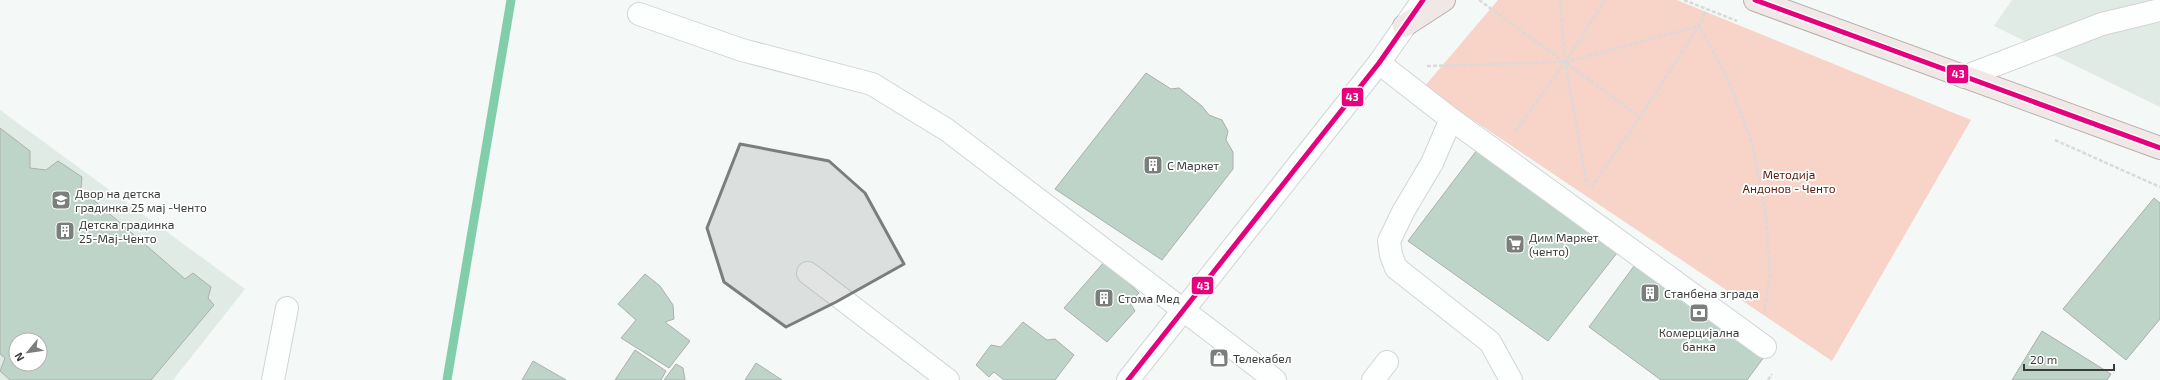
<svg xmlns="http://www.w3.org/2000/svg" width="2160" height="380" font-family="'Exo 2',sans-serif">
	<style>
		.built { fill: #e1ebe5; fill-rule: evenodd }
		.green { fill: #f8d3c7 }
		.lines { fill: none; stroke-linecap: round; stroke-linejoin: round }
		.stream { stroke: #83ceaa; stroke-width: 9 }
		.building { fill: #bed4c9; stroke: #acb0ae; fill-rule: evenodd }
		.minor-casing { stroke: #d2d5d4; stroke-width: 24 }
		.major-casing { stroke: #baafab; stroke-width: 24 }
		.path { stroke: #dadada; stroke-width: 2.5; stroke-dasharray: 4 2; stroke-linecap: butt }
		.minor { stroke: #fdfefe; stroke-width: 22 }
		.major { stroke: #efe8e6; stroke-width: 22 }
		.bus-1-casing { stroke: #fff; stroke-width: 8 }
		.bus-1 { stroke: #e5007d; stroke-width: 5 }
		.marked { fill: #7a7e7c; fill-opacity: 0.2; stroke: #7a7e7c; stroke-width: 3; stroke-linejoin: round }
		.labels { text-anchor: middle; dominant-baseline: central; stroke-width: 3.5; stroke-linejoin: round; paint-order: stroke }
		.poi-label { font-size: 12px; fill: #393c3a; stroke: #fff; text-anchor: start }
		.park-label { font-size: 12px; fill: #571c0c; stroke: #fff }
		.line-badge { stroke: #fff; stroke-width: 1.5 }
		.badge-label { font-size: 11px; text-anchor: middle; font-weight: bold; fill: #fff }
	</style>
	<rect width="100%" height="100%" fill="#f4f8f6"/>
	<g class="built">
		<polygon points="2012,0 2160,0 2160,107 1994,26"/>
		<path d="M 0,110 L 245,289 L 173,380 L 0,380 ZM 16,340 L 40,340 L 40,364 L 16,364 Z"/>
	</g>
	<polygon class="green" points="1498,0 1677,0 1971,120 1832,361 1424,87"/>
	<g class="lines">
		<polyline class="stream" points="447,380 511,0"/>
	</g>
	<g class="building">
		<polygon points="1146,73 1171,89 1179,88 1202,106 1209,115 1222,120 1228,131 1226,140 1233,152 1233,169 1162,260 1055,189"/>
		<path d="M 0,128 L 30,151 L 30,168 L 46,170 L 58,161 L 82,177 L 81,189 L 185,279 L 193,273 L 211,287 L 208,298 L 214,305 L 151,380 L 10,380 L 0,371 L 5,358 L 0,354 ZM 16,340 L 40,340 L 40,364 L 16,364 Z"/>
		<polygon points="1480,146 1621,248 1548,341 1408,241"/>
		<polygon points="2154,198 2160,203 2160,319 2126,360 2063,309"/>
		<polygon points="1640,258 1767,353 1747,380 1661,380 1589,327"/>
		<polygon points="1105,261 1139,293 1130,303 1135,311 1107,342 1064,308"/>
		<polygon points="645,274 660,286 673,305 674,319 665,322 690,341 669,368 621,338 636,320 618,304"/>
		<polygon points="1023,322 1047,340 1055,339 1074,355 1055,380 1004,380 994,372 989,377 976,365 991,345 1001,347"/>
		<polygon points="2042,331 2111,374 2107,380 2012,380"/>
		<polygon points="635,350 666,371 661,380 615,380"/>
		<polygon points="533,361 566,380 522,380"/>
		<polygon points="756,363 782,380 745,380"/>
		<polygon points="676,364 683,368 685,380 664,380"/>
	</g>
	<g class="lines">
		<g class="minor-casing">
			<g id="minor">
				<polyline points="639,14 742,50 872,84 947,130 1275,380"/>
				<polyline points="1379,63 1451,119 1432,163 1403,212 1389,241 1391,255 1396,268 1490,342 1511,380"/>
				<polyline points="1964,77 2102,24 2160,10"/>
				<polyline points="1451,119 1765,347"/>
				<polyline points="808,273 948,380"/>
				<polyline points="273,380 287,308"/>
				<polyline points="1128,380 1379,63 1423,0"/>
				<polyline points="1373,380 1387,362"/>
			</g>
		</g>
		<g class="major-casing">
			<g id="major">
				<polyline points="1755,0 2160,148"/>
				<polyline points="1404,26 1444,0"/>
			</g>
		</g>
		<g class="path">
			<polyline points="1479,0 1640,117"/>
			<polyline points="1560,0 1565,62 1587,185"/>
			<polyline points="1684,0 1737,21"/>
			<polyline points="1427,66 1565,62 1699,26 1706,10"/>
			<polyline points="1515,132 1565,62 1605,0"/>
			<polyline points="2055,140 2160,187"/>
			<polyline points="1591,188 1640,117 1699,26 1727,77 1752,143 1766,216 1770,275 1764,312"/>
			<polyline points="1768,380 1772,374"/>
		</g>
		<use href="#minor" class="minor"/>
		<use href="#major" class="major"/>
		<g class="bus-1-casing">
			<g id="bus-1">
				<polyline points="1755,0 2160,148"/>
				<polyline points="1128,380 1379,63 1423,0"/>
			</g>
		</g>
		<use href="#bus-1" class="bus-1"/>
	</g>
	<path class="marked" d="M 740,144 L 829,161 L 865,193 L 904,264 L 836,302 L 786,327 L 724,282 L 707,228 Z"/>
	<defs>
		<g id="building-square" transform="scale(1)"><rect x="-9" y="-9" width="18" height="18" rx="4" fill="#7a7e7c" stroke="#fff"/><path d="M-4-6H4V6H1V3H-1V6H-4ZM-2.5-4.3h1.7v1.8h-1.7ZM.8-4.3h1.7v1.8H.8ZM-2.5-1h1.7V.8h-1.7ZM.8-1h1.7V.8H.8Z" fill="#fff"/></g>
		<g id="school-square" transform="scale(1)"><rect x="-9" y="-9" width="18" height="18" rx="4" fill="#7a7e7c" stroke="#fff"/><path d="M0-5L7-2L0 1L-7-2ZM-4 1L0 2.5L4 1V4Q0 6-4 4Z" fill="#fff"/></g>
		<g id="supermarket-square" transform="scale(1)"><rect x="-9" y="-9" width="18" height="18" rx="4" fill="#7a7e7c" stroke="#fff"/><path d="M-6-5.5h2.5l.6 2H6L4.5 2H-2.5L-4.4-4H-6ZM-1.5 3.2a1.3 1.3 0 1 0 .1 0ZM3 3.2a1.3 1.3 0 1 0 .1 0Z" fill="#fff"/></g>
		<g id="bank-square" transform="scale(1)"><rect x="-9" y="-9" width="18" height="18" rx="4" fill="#7a7e7c" stroke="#fff"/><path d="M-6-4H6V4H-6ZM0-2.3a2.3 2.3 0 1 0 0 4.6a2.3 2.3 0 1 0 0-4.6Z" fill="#fff"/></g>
		<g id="shop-square" transform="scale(1)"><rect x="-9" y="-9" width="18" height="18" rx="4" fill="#7a7e7c" stroke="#fff"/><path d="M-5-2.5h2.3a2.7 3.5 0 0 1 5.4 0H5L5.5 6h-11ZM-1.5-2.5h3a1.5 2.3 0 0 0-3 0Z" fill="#fff"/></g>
	</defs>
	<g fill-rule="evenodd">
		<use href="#building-square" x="1153" y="165"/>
		<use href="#school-square" x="61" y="200"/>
		<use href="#building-square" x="65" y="231"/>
		<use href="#supermarket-square" x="1515" y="244"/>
		<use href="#building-square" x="1650" y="293"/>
		<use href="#building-square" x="1104" y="298"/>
		<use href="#bank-square" x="1699" y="313"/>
		<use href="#shop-square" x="1219" y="358"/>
	</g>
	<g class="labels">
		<g class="poi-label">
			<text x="1167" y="165">С Маркет</text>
			<text x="75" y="193">Двор на детска<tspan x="75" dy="14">градинка 25 мај -Ченто</tspan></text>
			<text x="79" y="224">Детска градинка<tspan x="79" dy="14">25-Мај-Ченто</tspan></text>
			<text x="1529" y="237">Дим Маркет<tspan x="1529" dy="14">(ченто)</tspan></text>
			<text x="1664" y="293">Станбена зграда</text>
			<text x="1118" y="298">Стома Мед</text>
			<text x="1699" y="332" text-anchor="middle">Комерцијална<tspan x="1699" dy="14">банка</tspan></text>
			<text x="1233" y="358">Телекабел</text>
		</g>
		<g class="park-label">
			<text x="1789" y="174">Методија<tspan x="1789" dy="14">Андонов - Ченто</tspan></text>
		</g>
	</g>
	<g class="line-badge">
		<rect x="1946" y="64" width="23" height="20" rx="4" fill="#e5007d"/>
		<rect x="1341" y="87" width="23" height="20" rx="4" fill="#e5007d"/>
		<rect x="1191" y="276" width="23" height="19" rx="4" fill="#e5007d"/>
	</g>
	<g class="badge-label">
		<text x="1958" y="78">43</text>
		<text x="1352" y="101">43</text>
		<text x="1203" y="290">43</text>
	</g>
	<g transform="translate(28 352) rotate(241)"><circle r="19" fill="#ffffff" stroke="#b0b1b0"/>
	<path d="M0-3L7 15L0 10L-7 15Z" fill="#7a7e7c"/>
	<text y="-6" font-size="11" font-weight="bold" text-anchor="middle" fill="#393c3a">N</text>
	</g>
	<path d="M2024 364v6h90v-6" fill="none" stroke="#393c3a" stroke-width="2"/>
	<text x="2030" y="364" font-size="12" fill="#393c3a" stroke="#ffffff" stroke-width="3" paint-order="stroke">20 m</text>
</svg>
